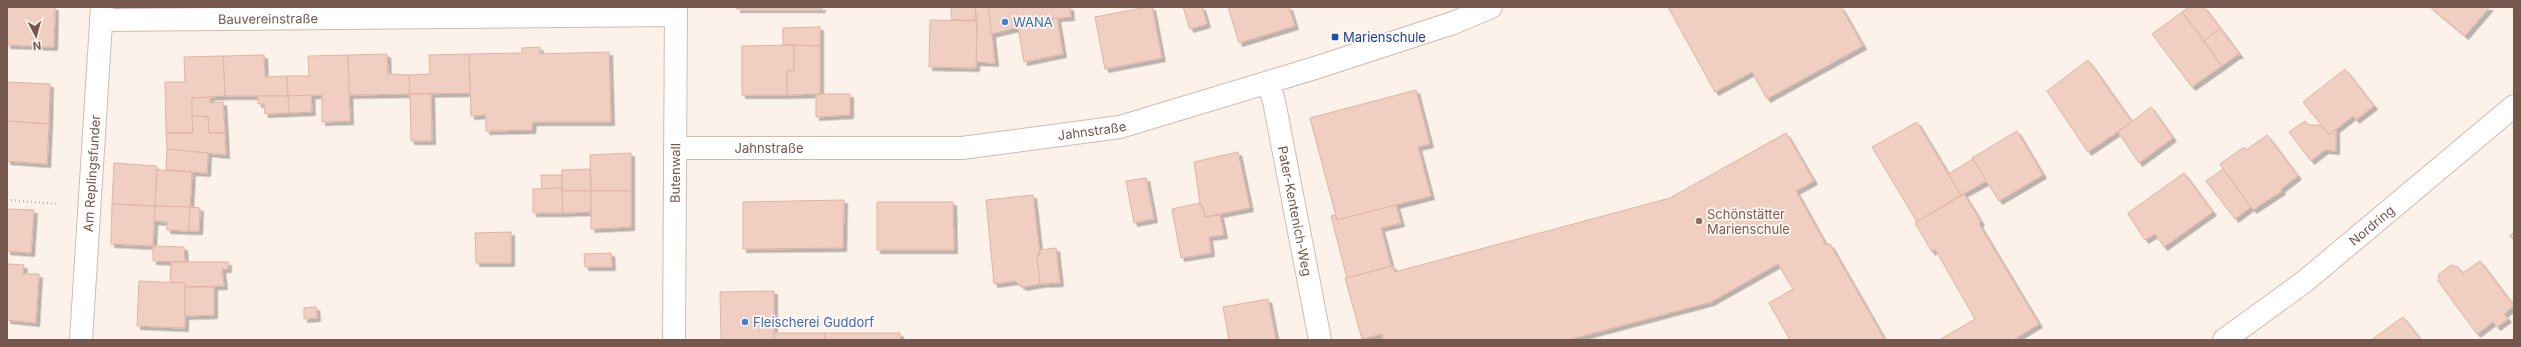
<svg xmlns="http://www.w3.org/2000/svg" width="2521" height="347" font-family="Inter,sans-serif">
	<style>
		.building { fill: #f0cfc2; stroke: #e2b3a4; filter: url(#shadow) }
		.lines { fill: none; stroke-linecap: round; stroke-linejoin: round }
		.minor-casing { stroke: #cfbbb2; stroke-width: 24 }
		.secondary-casing { stroke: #d2bbb0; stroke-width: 24 }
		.path { stroke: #d5b2a5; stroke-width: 2.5; stroke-dasharray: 1 3; stroke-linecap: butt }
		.minor { stroke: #fff; stroke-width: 22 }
		.secondary { stroke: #fff; stroke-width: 22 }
		.shop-dot { fill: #3f7fe0; stroke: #fef7f0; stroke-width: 1.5 }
		.transit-dot { fill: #1a4fb4; stroke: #fef7f0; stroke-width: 1.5 }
		.education-dot { fill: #8d6e63; stroke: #fef7f0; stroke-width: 1.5 }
		.labels { text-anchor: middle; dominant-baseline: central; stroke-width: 3.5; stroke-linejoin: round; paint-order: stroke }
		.street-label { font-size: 13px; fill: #75574e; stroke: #fef7f0 }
		.shop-label { font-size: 13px; fill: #366cbe; stroke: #fef7f0; text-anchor: start }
		.transit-label { font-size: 13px; fill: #164399; stroke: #fef7f0; text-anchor: start }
		.education-label { font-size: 13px; fill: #785e54; stroke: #fef7f0; text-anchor: start }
	</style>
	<defs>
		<filter id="shadow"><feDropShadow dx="3.5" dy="3.5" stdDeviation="0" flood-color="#0004"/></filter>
	</defs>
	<rect width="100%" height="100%" fill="#fcf2e9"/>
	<g class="building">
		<polygon points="7,7 55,7 54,47 7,45"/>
		<rect x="737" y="7" width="85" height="2"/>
		<polygon points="951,7 975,7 976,20 952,20"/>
		<polygon points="975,7 989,7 995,63 976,62 977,21"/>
		<polygon points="989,7 1070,7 1071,17 1057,18 991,34"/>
		<polygon points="1147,7 1152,7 1162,58 1105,69 1095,17"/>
		<polygon points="1183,7 1202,7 1207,24 1190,29"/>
		<polygon points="1228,7 1289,7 1295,26 1239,43"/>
		<polygon points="1668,7 1841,7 1863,46 1767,99 1752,72 1715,92"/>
		<polygon points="2189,7 2204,7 2220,28 2204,41 2182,12"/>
		<polygon points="2430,7 2490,7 2465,36"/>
		<polygon points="2182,12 2222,66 2192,87 2152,34"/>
		<polygon points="1057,18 1063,54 1024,62 1018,27"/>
		<polygon points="930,20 977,21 976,68 929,67"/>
		<polygon points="820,27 820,46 783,45 783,28"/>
		<polygon points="2220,28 2240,55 2237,55 2222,66 2204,41"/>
		<polygon points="794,45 794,71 787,71 787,95 742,95 742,46"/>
		<polygon points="794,45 820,46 820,94 787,95 787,71 794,71"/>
		<polygon points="540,47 540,54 609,52 611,122 533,122 532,130 486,131 486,115 471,116 469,54 522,53 522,48"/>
		<polygon points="387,54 388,74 409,75 410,94 349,95 348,55"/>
		<polygon points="469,54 470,93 410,94 409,75 430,74 429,55"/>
		<polygon points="264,55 265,77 287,76 288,96 225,96 223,56"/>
		<polygon points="348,55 350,121 322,122 322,95 288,96 287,76 309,76 308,56"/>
		<polygon points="223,56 225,96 192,98 193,133 166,133 165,82 185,82 184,57"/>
		<polygon points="2088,60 2132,122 2088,152 2047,91"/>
		<polygon points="2345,69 2374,106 2356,120 2353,116 2329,135 2303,102"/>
		<polygon points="7,82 50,84 49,124 7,121"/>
		<polygon points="1416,90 1430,144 1418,147 1431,196 1337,220 1310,118"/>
		<polygon points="410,94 431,94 432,141 411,141"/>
		<polygon points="820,94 850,94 850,115 816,117 816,95"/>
		<polygon points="311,95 312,112 289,113 288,96"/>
		<polygon points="258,96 288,96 289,113 265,114 264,104 258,104"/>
		<polygon points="210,97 210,103 223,102 225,133 209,133 208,117 192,116 192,98"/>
		<polygon points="2151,107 2173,138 2139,163 2118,132"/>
		<polygon points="192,116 208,117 209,133 225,133 226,155 167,149 166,133 193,133"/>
		<polygon points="7,121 49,124 47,164 7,161"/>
		<polygon points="2305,121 2309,125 2321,125 2329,135 2336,129 2336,151 2325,150 2311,161 2289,132"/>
		<polygon points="1917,122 1961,195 1917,222 1872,147"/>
		<polygon points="2017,131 2043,175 1999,201 1972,158"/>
		<polygon points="1786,133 1814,181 1796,191 1826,245 1830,244 1885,340 1790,340 1769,303 1793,289 1778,264 1711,302 1568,340 1383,340 1382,334 1362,339 1345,278 1393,266 1395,272 1670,198"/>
		<polygon points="2267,135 2298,176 2281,189 2282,191 2253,210 2220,164 2244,147 2246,150"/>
		<polygon points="167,149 208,153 207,173 166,170"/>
		<polygon points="1238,152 1250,208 1205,217 1202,205 1200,206 1200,203 1194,162"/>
		<polygon points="631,153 631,191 591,191 590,155"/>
		<polygon points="1973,159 1987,181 1961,195 1948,174"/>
		<polygon points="114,163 157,166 155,206 112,204"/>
		<polygon points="590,169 591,191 562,191 562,170"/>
		<polygon points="2223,169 2251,207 2235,219 2206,181"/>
		<polygon points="157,170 192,172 190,207 155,206"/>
		<polygon points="2184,173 2213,212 2164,247 2155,234 2145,240 2128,214 2128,213"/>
		<polygon points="541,175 562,175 562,188 542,189"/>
		<polygon points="1146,178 1154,219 1134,223 1126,181"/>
		<polygon points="562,188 563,213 533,213 533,189"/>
		<polygon points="562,191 591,191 591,212 563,213"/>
		<polygon points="591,191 631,191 631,227 591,229"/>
		<polygon points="1964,194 1981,222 1979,224 2039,324 2013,340 1939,340 1975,319 1935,249 1932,252 1915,223"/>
		<polygon points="1033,195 1040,255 1037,255 1040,284 1023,287 1015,281 994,284 986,200"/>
		<polygon points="844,200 843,248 743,249 743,202"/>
		<polygon points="877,202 953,202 954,250 877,250"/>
		<polygon points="1200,203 1200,206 1202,205 1205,217 1220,215 1224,235 1209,237 1211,253 1181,258 1172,209"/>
		<polygon points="112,204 155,206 153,246 111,244"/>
		<polygon points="1396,205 1401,223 1381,228 1391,266 1347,278 1331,216 1335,215 1337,220"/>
		<polygon points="155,206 190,207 189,231 167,230 167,222 154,221"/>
		<polygon points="190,207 200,208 199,231 189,231"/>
		<polygon points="7,209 34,210 31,253 7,251"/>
		<polygon points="511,232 511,263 476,263 475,233"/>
		<polygon points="2514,232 2514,240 2510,236"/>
		<polygon points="153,246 184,247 185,262 153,261"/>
		<polygon points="1056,248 1060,283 1040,284 1037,255 1040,255 1040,250"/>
		<polygon points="611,253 612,267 585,267 584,254"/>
		<polygon points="2480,261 2514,306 2504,314 2508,319 2497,327 2493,322 2477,334 2438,281 2439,274 2451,265 2458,267 2463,273"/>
		<polygon points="171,262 228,262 228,269 222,269 224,286 185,287 185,283 170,283"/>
		<polygon points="7,264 24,265 23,274 39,274 36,323 7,320"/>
		<polygon points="139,281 185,283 185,328 137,326"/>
		<polygon points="185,287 214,287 214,315 185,316"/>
		<polygon points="774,291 774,340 721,340 720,292"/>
		<polygon points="1268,299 1276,340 1229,340 1223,307"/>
		<polygon points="316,307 317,318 304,319 304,308"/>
		<polygon points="2403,317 2421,340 2371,340"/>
		<rect x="774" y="333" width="51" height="7"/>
		<rect x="825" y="333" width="75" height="7"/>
	</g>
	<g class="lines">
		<g class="minor-casing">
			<g id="minor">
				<path id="s1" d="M 101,20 L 676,15"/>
				<path id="s2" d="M 1268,83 L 1274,101 L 1320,340"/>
				<path id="s3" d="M 675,148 L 962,148 L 1120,127 L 1315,68 L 1453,23 L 1491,7"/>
				<path id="s4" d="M 81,340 L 102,7"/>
			</g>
		</g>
		<g class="secondary-casing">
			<g id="secondary">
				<path id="s5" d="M 674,340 L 676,7"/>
				<path id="s6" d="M 2224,340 L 2304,282 L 2514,106"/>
			</g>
		</g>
		<polyline class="path" points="7,200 59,204"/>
		<use href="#minor" class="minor"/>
		<use href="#secondary" class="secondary"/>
	</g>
	<g class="shop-dot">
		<circle cx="1005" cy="22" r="4"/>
		<circle cx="745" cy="322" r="4"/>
	</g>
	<rect class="transit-dot" x="1331" y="33" width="8" height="8" rx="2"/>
	<circle class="education-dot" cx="1699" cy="221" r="4"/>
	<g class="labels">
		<g class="street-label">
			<text stroke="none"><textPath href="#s1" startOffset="167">Bauvereinstraße</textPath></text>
			<text stroke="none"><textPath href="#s3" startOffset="418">Jahnstraße</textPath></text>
			<text stroke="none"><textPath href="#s3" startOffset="94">Jahnstraße</textPath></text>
			<text stroke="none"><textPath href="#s4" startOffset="167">Am Replingsfunder</textPath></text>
			<text stroke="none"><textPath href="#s5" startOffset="167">Butenwall</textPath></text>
			<text stroke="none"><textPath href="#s2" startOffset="131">Pater-Kentenich-Weg</textPath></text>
			<text stroke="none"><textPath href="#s6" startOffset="187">Nordring</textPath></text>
		</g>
		<g class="shop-label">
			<text x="1013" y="22">WANA</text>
			<text x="753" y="322">Fleischerei Guddorf</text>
		</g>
		<g class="transit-label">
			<text x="1343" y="37">Marienschule</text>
		</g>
		<g class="education-label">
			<text x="1707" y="214">Schönstätter<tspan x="1707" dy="15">Marienschule</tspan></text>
		</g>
	</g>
	<rect width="2521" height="347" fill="none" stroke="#75574e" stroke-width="16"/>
	<g transform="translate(36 36) rotate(174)" stroke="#fef7f0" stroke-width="3" paint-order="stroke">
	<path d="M0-3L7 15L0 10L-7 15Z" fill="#75574e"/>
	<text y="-6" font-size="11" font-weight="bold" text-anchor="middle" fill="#75574e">N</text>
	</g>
</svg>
